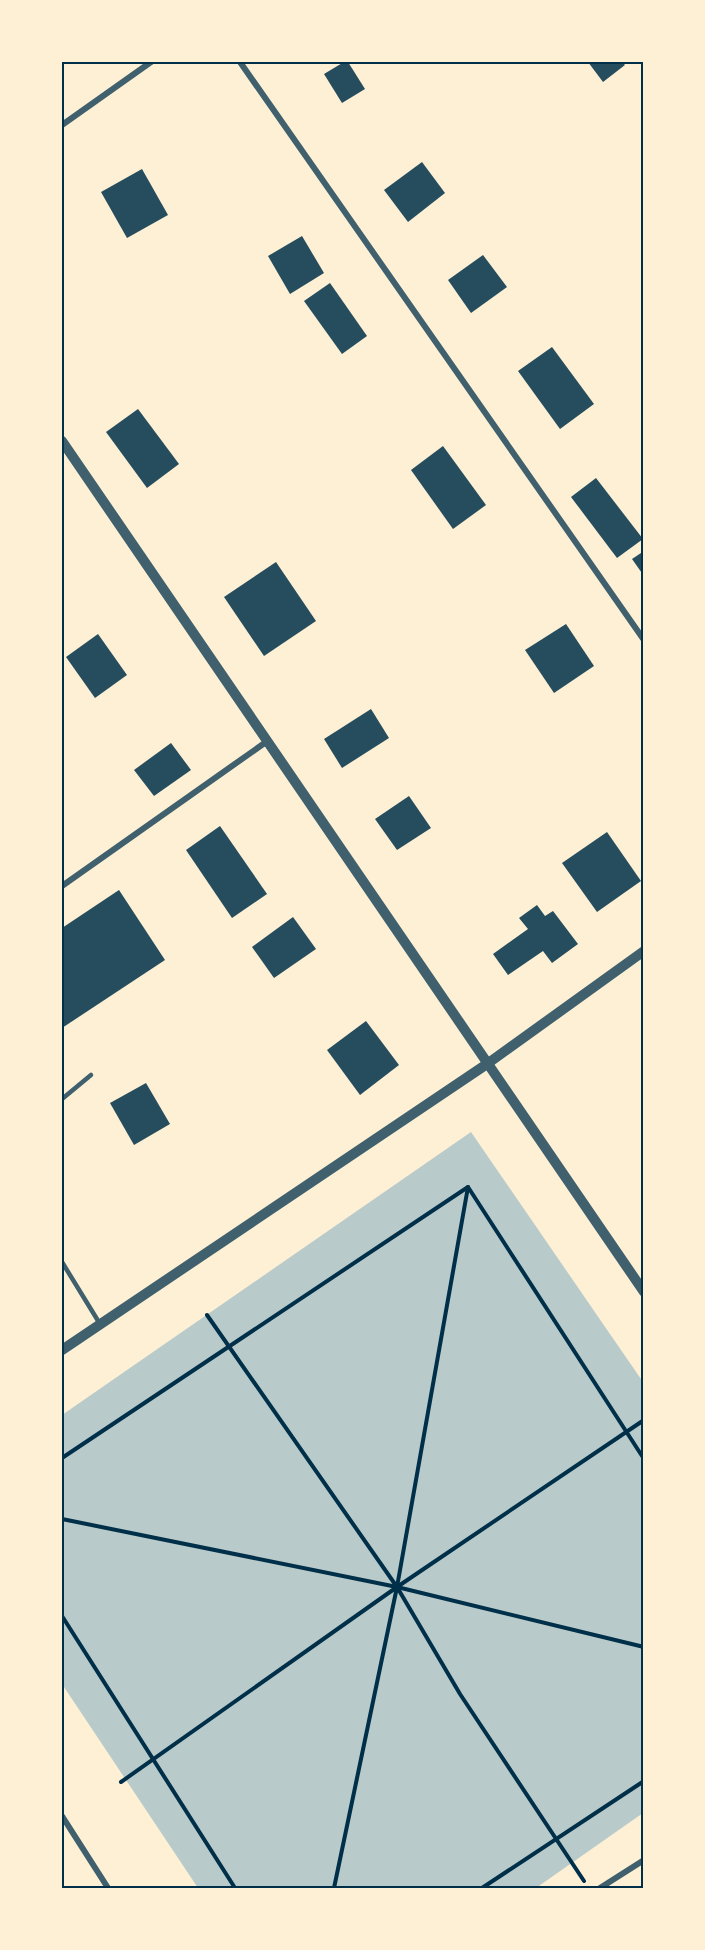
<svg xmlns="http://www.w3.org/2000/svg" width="705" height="1950" font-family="'Open Sans',sans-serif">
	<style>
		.green { fill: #b9caca }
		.building { fill: #264d5e }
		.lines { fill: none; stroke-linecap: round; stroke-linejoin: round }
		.path { stroke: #003049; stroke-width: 4 }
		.service { stroke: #3f606c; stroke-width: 4.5 }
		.minor { stroke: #3f606c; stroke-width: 6 }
		.tertiary { stroke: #3f606c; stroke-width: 10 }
		.neatline { fill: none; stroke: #003049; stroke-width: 2 }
	</style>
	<rect width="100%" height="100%" fill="#fdf0d5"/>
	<polygon class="green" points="471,1132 643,1382 643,1813 536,1888 198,1888 62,1684 62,1415"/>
	<g class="building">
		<polygon points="344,62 348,62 365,89 342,103 324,74"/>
		<polygon points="588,62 622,62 625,65 603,82"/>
		<polygon points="422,162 445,193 408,222 384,190"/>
		<polygon points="142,169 168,215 127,238 101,192"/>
		<polygon points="302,236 324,273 290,294 268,256"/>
		<polygon points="483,255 507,287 471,313 448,280"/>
		<polygon points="330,283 367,336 342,354 304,301"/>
		<polygon points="552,347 594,404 560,429 518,371"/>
		<polygon points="138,409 179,464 147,488 106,432"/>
		<polygon points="443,446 486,505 453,529 411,470"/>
		<polygon points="596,478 643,539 617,558 571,497"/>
		<polygon points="644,551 644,576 632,559"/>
		<polygon points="276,562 316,621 264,656 224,597"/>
		<polygon points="566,624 594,666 554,693 525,650"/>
		<polygon points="98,634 127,675 95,698 66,657"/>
		<polygon points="371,709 389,738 342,768 324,739"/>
		<polygon points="171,743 191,770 154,796 134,770"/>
		<polygon points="409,796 431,828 397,850 375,819"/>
		<polygon points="220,826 267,894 232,918 186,850"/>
		<polygon points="607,832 641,881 597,912 562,863"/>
		<polygon points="119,890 165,960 62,1028 62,928"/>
		<polygon points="537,905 545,916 553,911 578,944 552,963 543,951 508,975 493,954 528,929 519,918"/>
		<polygon points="293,917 316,949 274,978 252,947"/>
		<polygon points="366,1021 399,1065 360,1095 327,1050"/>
		<polygon points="146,1083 170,1124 134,1145 110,1103"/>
	</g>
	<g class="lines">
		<g class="path">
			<polyline points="207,1315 397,1587 460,1694 584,1881"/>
			<polyline points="62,1458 468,1187 644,1459"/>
			<polyline points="62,1519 397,1587 644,1647"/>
			<polyline points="62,1616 235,1888"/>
			<polyline points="121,1782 397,1587 644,1420"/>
			<polyline points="334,1888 397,1587 468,1187"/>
			<polyline points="482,1888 644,1781"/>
		</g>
		<g class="service">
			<polyline points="62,1099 91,1075"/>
			<polyline points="62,1262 100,1324"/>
		</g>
		<g class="minor">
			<polyline points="240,62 644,640"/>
			<polyline points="62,125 151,62"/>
			<polyline points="62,886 266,742"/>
			<polyline points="62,1816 108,1888"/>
			<polyline points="600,1888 644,1860"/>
		</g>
		<g class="tertiary">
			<polyline points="62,441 644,1292"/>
			<polyline points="62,1350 487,1064 644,951"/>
		</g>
	</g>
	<rect width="705" height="1950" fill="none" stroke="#fdf0d5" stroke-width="126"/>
	<rect x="63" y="63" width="579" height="1824" class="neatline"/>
</svg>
